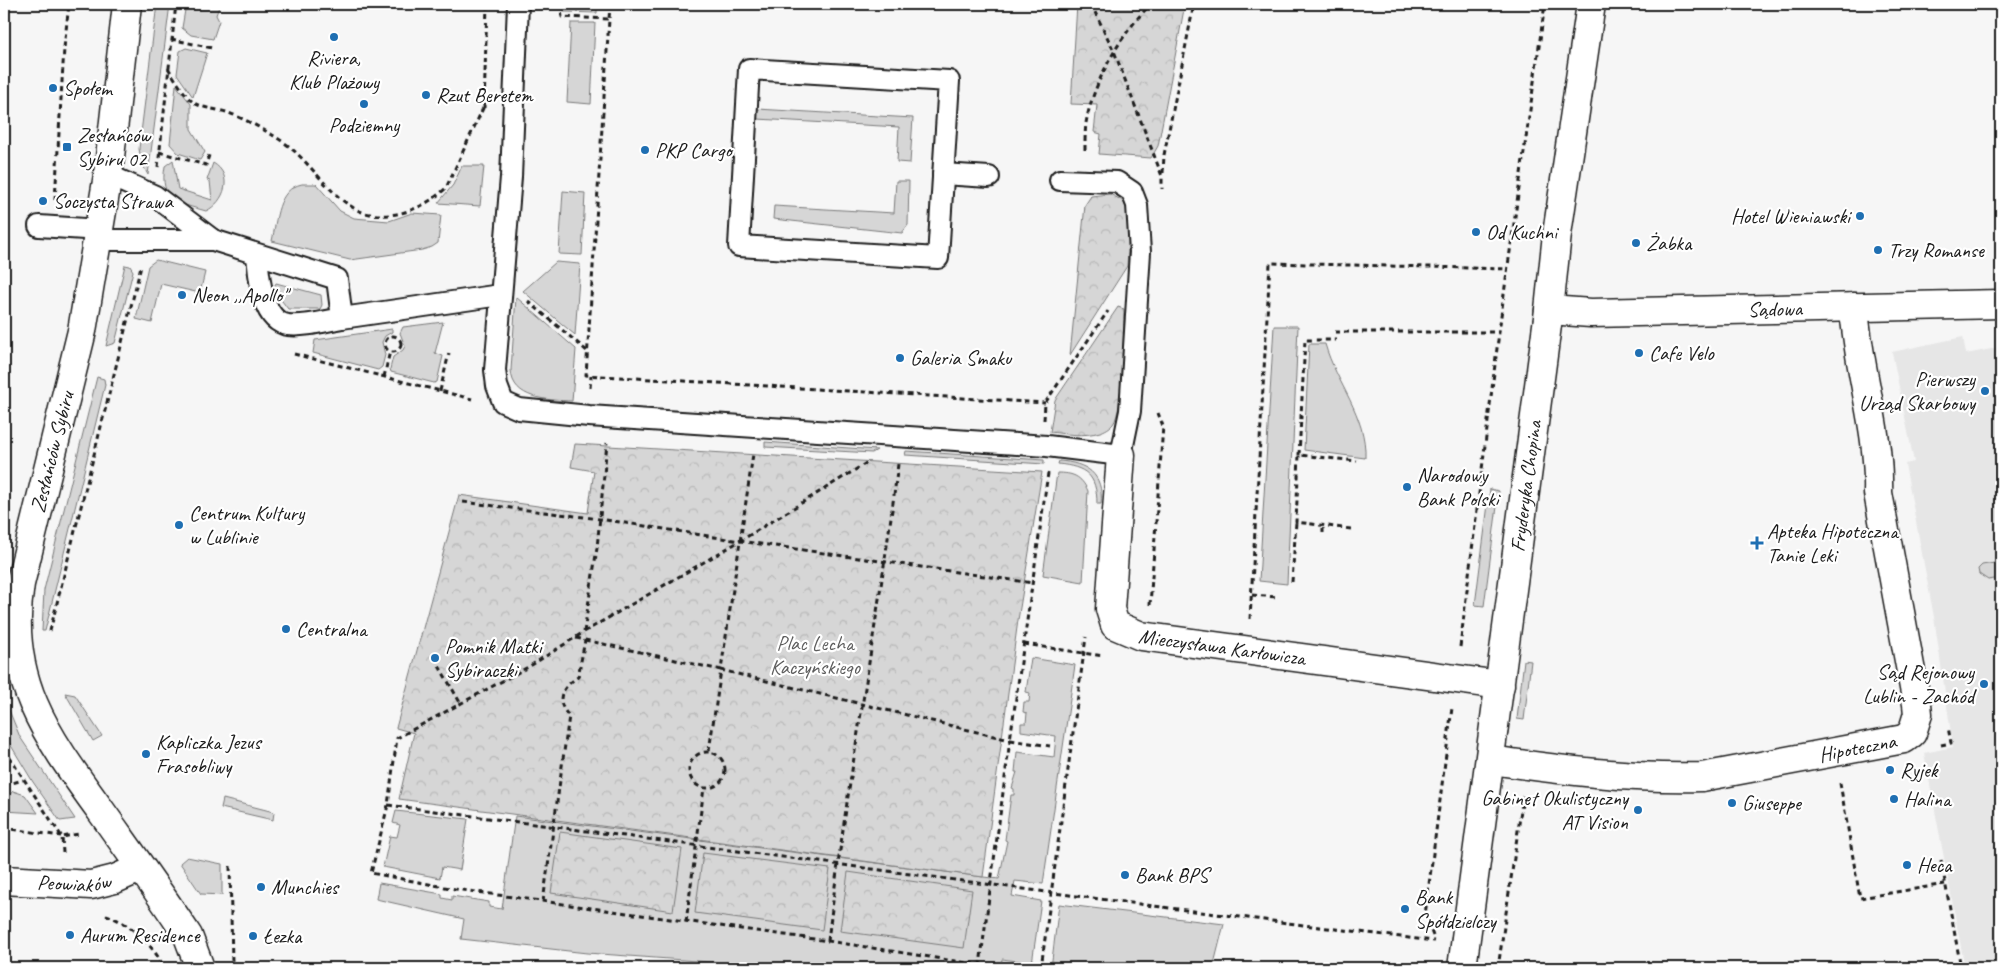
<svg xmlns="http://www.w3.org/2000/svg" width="2005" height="972" font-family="Caveat,sans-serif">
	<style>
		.built { fill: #e6e6e6 }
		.green { fill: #d6d6d6; stroke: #797979 }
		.forest { fill: url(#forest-crowns); stroke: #797979 }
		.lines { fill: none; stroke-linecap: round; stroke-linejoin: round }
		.lane-casing { stroke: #1c1c1c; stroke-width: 24 }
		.street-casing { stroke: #1c1c1c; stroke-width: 31 }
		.path { stroke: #1c1c1c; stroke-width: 3; stroke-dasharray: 5 4; stroke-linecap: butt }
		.lane { stroke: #fff; stroke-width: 20 }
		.street { stroke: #fff; stroke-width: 28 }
		.poi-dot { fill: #1f6fb2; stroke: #fff; stroke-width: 2 }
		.labels { text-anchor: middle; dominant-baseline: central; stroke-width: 4.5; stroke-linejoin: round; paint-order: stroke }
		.poi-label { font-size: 21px; fill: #1c1c1c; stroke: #fff; text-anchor: start }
		.street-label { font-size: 21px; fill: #1c1c1c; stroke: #fff }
		.park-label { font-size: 21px; fill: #5d5d5d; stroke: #fff }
	</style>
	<defs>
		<pattern id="forest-crowns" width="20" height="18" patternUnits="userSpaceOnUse" patternTransform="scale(1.25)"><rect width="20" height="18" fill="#d6d6d6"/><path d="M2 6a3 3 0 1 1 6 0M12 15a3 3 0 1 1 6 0" fill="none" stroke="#b7b7b7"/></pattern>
	</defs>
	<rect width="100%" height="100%" fill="#f6f6f6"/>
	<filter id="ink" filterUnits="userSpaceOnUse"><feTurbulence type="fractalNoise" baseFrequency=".02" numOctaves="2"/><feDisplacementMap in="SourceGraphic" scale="10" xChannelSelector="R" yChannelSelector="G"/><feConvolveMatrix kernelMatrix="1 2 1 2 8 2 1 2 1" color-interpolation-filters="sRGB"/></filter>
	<g filter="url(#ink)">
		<g class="built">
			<polygon points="1963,337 1966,354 2001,347 2001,968 1965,968 1924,753 1953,747 1934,617 1905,464 1914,462 1892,352"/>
			<polygon points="702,961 792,968 701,968"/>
		</g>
		<g class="green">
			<polygon points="157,4 170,4 148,175 142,164 139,149"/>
			<polygon points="186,4 220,4 216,15 219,21 213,39 191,35 182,28"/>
			<polygon points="564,4 597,4 597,13 564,12"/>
			<polygon points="571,23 595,23 591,104 567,102"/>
			<polygon points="186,48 207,53 193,97 177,74 180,51"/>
			<polygon points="176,85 191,104 191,129 205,152 200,160 178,153 170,144"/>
			<polygon points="757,109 913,118 910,163 897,162 899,127 757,119"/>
			<path d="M 173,160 L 178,189 L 212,200 L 210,181 L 207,180 L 213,163 C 234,175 225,202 206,211 C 178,203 159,201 165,166 Z"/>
			<polygon points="462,166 484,166 480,206 438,203 453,185"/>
			<polygon points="896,181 909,181 908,225 902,233 773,219 774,206 894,213"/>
			<path d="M 302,184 L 316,184 L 340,211 L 354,218 L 389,221 L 412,213 L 441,215 L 438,243 L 432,247 L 422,250 L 350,260 L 272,241 C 277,220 277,189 302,184 Z"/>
			<polygon points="563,191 585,193 582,255 559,254"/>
			<polygon points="156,260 205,272 200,293 161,284 152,323 136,319 148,266"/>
			<polygon points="556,262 580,264 575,335 523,291"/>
			<polygon points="125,265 130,266 133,271 115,343 106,346"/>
			<polygon points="276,283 321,295 322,305 320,309 288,309 273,289"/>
			<path d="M 516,297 L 576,349 L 572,401 C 549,400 512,400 511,370 Z"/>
			<polygon points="443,322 435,353 443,356 437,382 434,383 391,372 390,369 393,357 403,350 405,346 400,333 403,327"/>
			<polygon points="1274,326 1298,326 1287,584 1259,581"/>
			<polygon points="392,329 392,332 385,336 382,342 385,355 382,367 378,370 313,353 315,340"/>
			<path d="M 1309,344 L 1325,344 C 1336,383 1367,416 1365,458 L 1304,450 Z"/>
			<polygon points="97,377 104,379 105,385 45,631 42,631 44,590"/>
			<polygon points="765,442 877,450 872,453 765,447"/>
			<polygon points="906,451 1044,460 1044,464 905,455"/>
			<path d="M 1059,461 C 1086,463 1104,473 1101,504 L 1097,504 C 1097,474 1085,467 1058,464 Z"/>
			<path d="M 1057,473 C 1073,473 1081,476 1088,491 L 1083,582 L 1043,575 Z"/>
			<polygon points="1490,489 1499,491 1484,606 1475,605"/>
			<polygon points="2001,562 2001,578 1988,580 1979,574 1978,569 1982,565"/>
			<polygon points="1031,658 1075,665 1043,884 1015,881 1012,896 1041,901 1032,963 1002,959 1001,968 792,968 587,953 461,939 464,919 376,899 379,883 442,894 442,898 452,900 452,896 489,902 489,907 502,909 515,816 999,879 1007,841 1005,840 1011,795 1014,795 1014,789 1012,788 1017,772 1015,772 1017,752 1054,757 1056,736 1021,731 1021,723 1026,723 1027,713 1023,712 1024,702 1029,702 1030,693 1026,692"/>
			<polygon points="1524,660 1531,661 1524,720 1517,719"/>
			<polygon points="65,693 75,695 102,736 93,741"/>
			<polygon points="4,698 20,737 75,819 60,821 33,782 4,734"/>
			<polygon points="13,791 25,795 38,813 4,811 4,801"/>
			<polygon points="223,799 274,812 273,820 221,808"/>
			<polygon points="396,811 468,819 460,870 442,867 440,878 383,867 390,836 397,837 400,825 393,823"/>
			<polygon points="187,857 222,864 222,895 201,894 180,863"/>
			<polygon points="1059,904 1224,924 1213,968 1051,968"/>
		</g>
		<g class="forest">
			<polygon points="1077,4 1185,4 1158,146 1151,158 1099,154 1101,134 1094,132 1097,105 1071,104"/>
			<polygon points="1110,194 1123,201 1130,216 1127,266 1070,355 1085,205 1091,196"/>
			<path d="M 1118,307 L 1124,309 C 1123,331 1124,410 1113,424 C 1111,427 1104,431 1100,432 C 1084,437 1066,434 1050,432 L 1055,400 Z"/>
			<polygon points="575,444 1042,472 1018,620 983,877 399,799 414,733 396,728 459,495 588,513 594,471 571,467"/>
			<polygon points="560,832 682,849 673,911 551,893"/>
			<polygon points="703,853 830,869 822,930 695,913"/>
			<polygon points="848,872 972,890 964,948 840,931"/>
		</g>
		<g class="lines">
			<g class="lane-casing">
				<g id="lane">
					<polyline points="518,4 511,177 495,370 497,386 503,402 519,409 589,416 1047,446 1121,455 1130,411 1140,252 1137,205 1132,192 1117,182 1060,180"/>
					<polygon points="749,69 949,81 938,258 739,246"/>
					<polyline points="943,174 989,177"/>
					<polyline points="108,175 155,196 213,240"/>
					<polyline points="39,226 100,230"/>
					<path d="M 98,240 L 213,240 L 337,279 L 342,318 C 325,321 304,327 288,325 C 261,321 259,275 257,255"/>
					<polyline points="342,318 500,295"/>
				</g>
			</g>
			<g class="street-casing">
				<g id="street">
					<path d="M 127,4 L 108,175 L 82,331 L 20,584 C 4,680 48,738 101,811 C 130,852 160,893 188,936 L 200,968"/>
					<path id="s1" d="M 1549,310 L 1591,313 L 2001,304"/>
					<path id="s2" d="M 1121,455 L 1110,609 L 1115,625 L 1141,636 L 1500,685"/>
					<path id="s3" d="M 1491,760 C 1560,770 1632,779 1702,777 L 1904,739 L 1912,733 L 1918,714 L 1917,704 L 1878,493 C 1880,431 1858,370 1854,307"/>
					<path id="s4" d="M 4,880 L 91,885 L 115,879 L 140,868"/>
					<path id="s5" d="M 1462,968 L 1549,310 L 1557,234 L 1591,4"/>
				</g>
			</g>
			<g class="path">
				<polyline points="560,4 562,17 609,19"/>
				<polyline points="610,4 586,375 1045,403"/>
				<polyline points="1091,4 1114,51 1162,176 1162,189"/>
				<polyline points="171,39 212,48"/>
				<path d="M 168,68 C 174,77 185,96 193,102 C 202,109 219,109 229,113 C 249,121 269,132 286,144 C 313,164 338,209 370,214 C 398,219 426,207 446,188 L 484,106"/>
				<polyline points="484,108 487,4"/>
				<path d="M 1085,150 C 1085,141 1085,132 1086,123 C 1093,82 1122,32 1151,4"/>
				<polyline points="159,152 206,165 209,155"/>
				<polyline points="158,167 176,4"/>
				<polyline points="1163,173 1164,155 1194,4"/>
				<polyline points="55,200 64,48 69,4"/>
				<polyline points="528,301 587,351"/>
				<polyline points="1335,332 1499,332"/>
				<circle cx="393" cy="344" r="8"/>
				<polyline points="294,354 472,399"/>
				<polyline points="384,377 390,351"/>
				<polyline points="590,388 591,376"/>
				<polyline points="440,391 449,353"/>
				<polyline points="1044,420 1045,403 1108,311"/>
				<polyline points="1299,455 1305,340 1336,340"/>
				<polyline points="1048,473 1010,740 1050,746"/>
				<polyline points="463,502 600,519 740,541 868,462"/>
				<polyline points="1351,529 1296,522 1299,455 1357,461"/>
				<polyline points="1323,533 1323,526"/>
				<polyline points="1292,582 1296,522"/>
				<polyline points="1252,595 1278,597"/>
				<polyline points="1150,605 1163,426 1158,413"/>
				<polyline points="1250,619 1270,263 1509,269"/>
				<polyline points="50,631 141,266"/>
				<polyline points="584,632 597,548 607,443"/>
				<polyline points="576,638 721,670 753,454"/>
				<polyline points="1024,644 1103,656"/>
				<polyline points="1460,647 1502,308 1545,4"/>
				<polyline points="439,666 461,704"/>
				<polyline points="1941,745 1951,743 1948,727"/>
				<polyline points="4,749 62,837"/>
				<polyline points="709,751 721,670 1010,740 980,965 828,941 455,889 371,873 388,805 397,738 530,666 584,632 740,541 1033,583"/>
				<circle cx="707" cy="770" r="18"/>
				<polyline points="1840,783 1860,898 1945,884"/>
				<polyline points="5,785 23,780"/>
				<path d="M 388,805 C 737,850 1085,899 1434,941"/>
				<polyline points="4,828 61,836"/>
				<polyline points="63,853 62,837 79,834"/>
				<polyline points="1941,860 1961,968"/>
				<polyline points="230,866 232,963"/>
				<path d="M 543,902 L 569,716 C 554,700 562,687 578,677 L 585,640"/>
				<path d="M 106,915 C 130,923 154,945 164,968"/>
				<polyline points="686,922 704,788"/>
				<polyline points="1433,936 1425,915 1452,708"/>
				<path d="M 828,941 C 847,782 878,624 898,464"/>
				<polyline points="980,965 1003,968"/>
				<polyline points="1041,968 1086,637"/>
				<polyline points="1498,968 1523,796"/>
			</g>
			<use href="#lane" class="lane"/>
			<use href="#street" class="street"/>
		</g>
	</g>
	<g class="poi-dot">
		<circle cx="334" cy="37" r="5"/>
		<circle cx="53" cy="88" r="5"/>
		<circle cx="426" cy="95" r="5"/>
		<circle cx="364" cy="104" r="5"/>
		<rect x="62" y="142" width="10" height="10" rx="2.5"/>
		<circle cx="645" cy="150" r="5"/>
		<circle cx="43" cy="201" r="5"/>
		<circle cx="1860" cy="216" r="5"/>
		<circle cx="1476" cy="232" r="5"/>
		<circle cx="1636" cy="243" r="5"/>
		<circle cx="1878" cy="250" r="5"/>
		<circle cx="182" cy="295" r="5"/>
		<circle cx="1639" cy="353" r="5"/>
		<circle cx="900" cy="358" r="5"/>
		<circle cx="1985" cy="391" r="5"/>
		<circle cx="1407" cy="487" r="5"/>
		<circle cx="179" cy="525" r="5"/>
		<path d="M1754.5 535.5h5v5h5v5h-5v5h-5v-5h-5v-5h5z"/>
		<circle cx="286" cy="629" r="5"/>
		<circle cx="435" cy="658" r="5"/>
		<circle cx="1984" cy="684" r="5"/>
		<circle cx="146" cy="754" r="5"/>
		<circle cx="1890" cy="770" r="5"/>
		<circle cx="1894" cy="799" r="5"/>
		<circle cx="1732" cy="803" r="5"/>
		<circle cx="1638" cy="810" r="5"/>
		<circle cx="1907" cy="865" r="5"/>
		<circle cx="1125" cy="875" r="5"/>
		<circle cx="261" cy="887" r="5"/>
		<circle cx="1405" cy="909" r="5"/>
		<circle cx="70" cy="935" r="5"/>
		<circle cx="253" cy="936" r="5"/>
	</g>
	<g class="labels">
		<g class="poi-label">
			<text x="334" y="58" text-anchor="middle">Riviera,<tspan x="334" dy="24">Klub Plażowy</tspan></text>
			<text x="63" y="88">Społem</text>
			<text x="436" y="95">Rzut Beretem</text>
			<text x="364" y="125" text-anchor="middle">Podziemny</text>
			<text x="77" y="135">Zesłańców<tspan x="77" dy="24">Sybiru 02</tspan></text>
			<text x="655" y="150">PKP Cargo</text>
			<text x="53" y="201">Soczysta Strawa</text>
			<text x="1850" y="216" text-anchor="end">Hotel Wieniawski</text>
			<text x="1486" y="232">Od Kuchni</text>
			<text x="1646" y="243">Żabka</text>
			<text x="1888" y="250">Trzy Romanse</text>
			<text x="192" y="295">Neon ,,Apollo"</text>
			<text x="1649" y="353">Cafe Velo</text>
			<text x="910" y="358">Galeria Smaku</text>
			<text x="1975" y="379" text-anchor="end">Pierwszy<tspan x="1975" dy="24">Urząd Skarbowy</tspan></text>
			<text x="1417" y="475">Narodowy<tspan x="1417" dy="24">Bank Polski</tspan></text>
			<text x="189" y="513">Centrum Kultury<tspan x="189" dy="24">w Lublinie</tspan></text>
			<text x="1767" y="531">Apteka Hipoteczna<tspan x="1767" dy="24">Tanie Leki</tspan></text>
			<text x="296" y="629">Centralna</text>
			<text x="445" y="646">Pomnik Matki<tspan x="445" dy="24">Sybiraczki</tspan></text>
			<text x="1974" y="672" text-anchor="end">Sąd Rejonowy<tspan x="1974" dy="24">Lublin - Zachód</tspan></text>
			<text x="156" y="742">Kapliczka Jezus<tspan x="156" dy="24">Frasobliwy</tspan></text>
			<text x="1900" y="770">Ryjek</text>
			<text x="1628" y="798" text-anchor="end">Gabinet Okulistyczny<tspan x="1628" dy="24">AT Vision</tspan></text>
			<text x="1904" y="799">Halina</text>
			<text x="1742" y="803">Giuseppe</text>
			<text x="1917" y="865">Heca</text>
			<text x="1135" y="875">Bank BPS</text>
			<text x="271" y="887">Munchies</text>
			<text x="1415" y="897">Bank<tspan x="1415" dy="24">Spółdzielczy</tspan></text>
			<text x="80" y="935">Aurum Residence</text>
			<text x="263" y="936">Łezka</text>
		</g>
		<g class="street-label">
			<text stroke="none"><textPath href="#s1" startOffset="226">Sądowa</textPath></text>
			<text transform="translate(52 452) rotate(-76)">Zesłańców Sybiru</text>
			<text stroke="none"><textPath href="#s5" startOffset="486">Fryderyka Chopina</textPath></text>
			<text stroke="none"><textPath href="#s2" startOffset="281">Mieczysława Karłowicza</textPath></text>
			<text stroke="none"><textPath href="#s3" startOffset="370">Hipoteczna</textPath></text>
			<text stroke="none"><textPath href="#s4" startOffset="70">Peowiaków</textPath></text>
		</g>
		<g class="park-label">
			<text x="815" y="643">Plac Lecha<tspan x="815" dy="24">Kaczyńskiego</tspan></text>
		</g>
	</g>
	<rect width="2005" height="972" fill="none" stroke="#fff" stroke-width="20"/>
	<rect x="10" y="10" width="1985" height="952" fill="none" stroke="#1c1c1c" stroke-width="2" filter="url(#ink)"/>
</svg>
